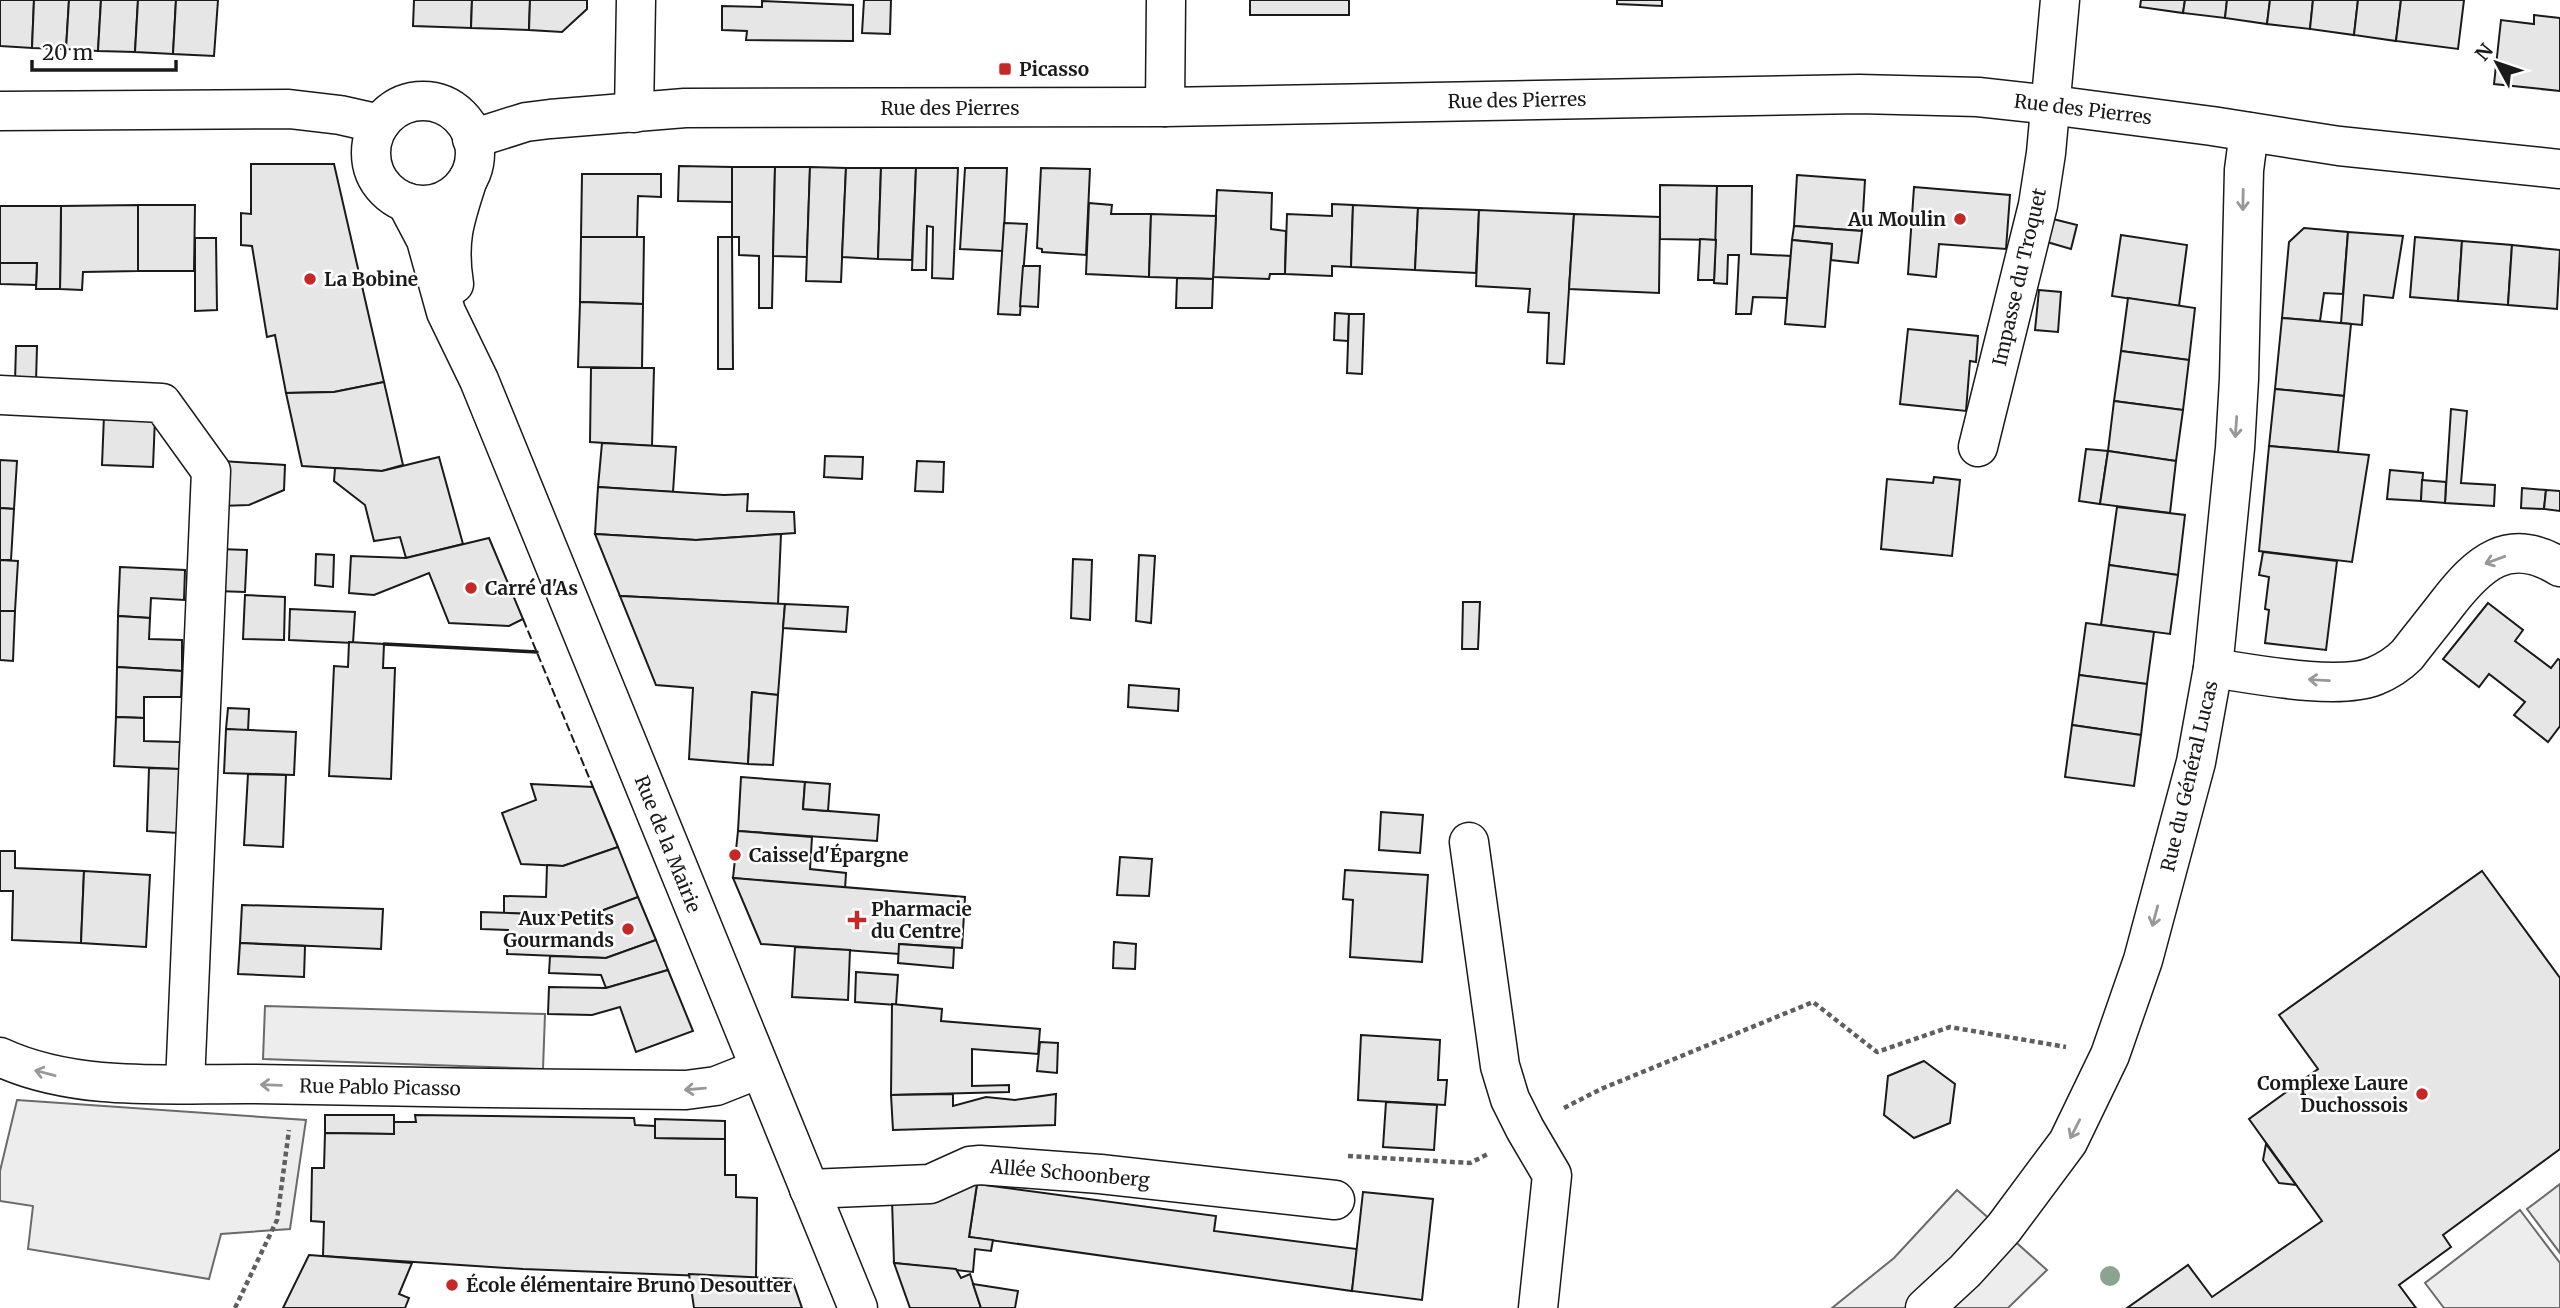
<svg xmlns="http://www.w3.org/2000/svg" width="2560" height="1308" font-family="Merriweather,serif">
	<style>
		.built { fill: #ededed; stroke: #6a6a6a; stroke-width: 2 }
		.building { fill: #e6e6e6; stroke: #1a1a1a; stroke-width: 2 }
		.lines { fill: none; stroke-linecap: round; stroke-linejoin: round }
		.minor-casing { stroke: #1a1a1a; stroke-width: 41 }
		.major-casing { stroke: #1a1a1a; stroke-width: 41 }
		.path { stroke: #5f5f5f; stroke-width: 4.5; stroke-dasharray: 5 3.5; stroke-linecap: butt }
		.minor { stroke: #fff; stroke-width: 38 }
		.major { stroke: #fff; stroke-width: 38 }
		.fence { stroke: #1a1a1a; stroke-width: 2; stroke-dasharray: 9 3.5; stroke-linecap: butt }
		.wall { stroke: #1a1a1a; stroke-width: 3.5 }
		.tree { fill: #8aa48f }
		.oneway { stroke: #989898 }
		.poi-dot { fill: #c62828; stroke: #fff; stroke-width: 2.5 }
		.labels { text-anchor: middle; dominant-baseline: central; stroke-width: 5; stroke-linejoin: round; paint-order: stroke }
		.poi-label { font-size: 19px; font-weight: bold; fill: #1a1a1a; stroke: #fff; text-anchor: start }
		.street-label { font-size: 19px; fill: #1a1a1a; stroke: #fff }
	</style>
	<rect width="100%" height="100%" fill="#fff"/>
	<g class="built">
		<polygon points="265,1006 545,1014 543,1069 263,1059"/>
		<polygon points="17,1100 306,1120 290,1229 221,1234 209,1279 28,1249 33,1206 0,1201 0,1171"/>
		<polygon points="2560,1184 2560,1253 2527,1209"/>
		<polygon points="1957,1190 2047,1270 2008,1308 1832,1308 1894,1258"/>
		<polygon points="2520,1210 2560,1263 2560,1308 2444,1308 2425,1283"/>
	</g>
	<g class="building">
		<polygon points="0,0 34,0 32,48 0,46"/>
		<polygon points="34,0 69,0 66,49 32,48"/>
		<polygon points="69,0 101,0 98,51 66,49"/>
		<polygon points="101,0 138,0 135,52 98,51"/>
		<polygon points="138,0 176,0 173,54 135,52"/>
		<polygon points="176,0 218,0 214,56 173,54"/>
		<polygon points="414,0 472,0 471,28 413,26"/>
		<polygon points="472,0 530,0 529,30 471,28"/>
		<polygon points="530,0 587,0 587,9 562,32 529,30"/>
		<polygon points="864,0 891,0 890,34 862,33"/>
		<rect x="1250" y="0" width="99" height="15"/>
		<polygon points="1617,0 1662,0 1662,6 1617,4"/>
		<polygon points="2141,0 2185,0 2183,13 2140,7"/>
		<polygon points="2185,0 2227,0 2225,18 2183,13"/>
		<polygon points="2227,0 2270,0 2267,24 2225,18"/>
		<polygon points="2270,0 2313,0 2310,29 2267,24"/>
		<polygon points="2313,0 2358,0 2354,35 2310,29"/>
		<polygon points="2358,0 2401,0 2396,41 2354,35"/>
		<polygon points="2401,0 2464,0 2458,49 2396,41"/>
		<polygon points="762,1 853,5 853,41 746,40 747,31 722,30 722,6 762,7"/>
		<polygon points="2534,15 2560,18 2560,91 2494,84 2501,20 2534,24"/>
		<polygon points="251,164 334,164 384,382 334,392 286,393 275,335 267,337 252,246 241,245 241,213 251,214"/>
		<polygon points="679,166 732,167 732,202 678,201"/>
		<polygon points="732,167 775,167 772,308 759,308 759,256 739,255 739,237 732,237"/>
		<polygon points="775,167 810,167 807,257 773,256"/>
		<polygon points="810,167 846,168 841,282 806,281"/>
		<polygon points="846,168 881,168 878,259 842,257"/>
		<polygon points="881,168 916,168 912,260 878,259"/>
		<polygon points="916,168 958,168 953,279 932,278 933,227 927,226 926,270 912,270"/>
		<polygon points="965,168 1007,168 1003,251 960,249"/>
		<polygon points="1041,168 1090,169 1086,255 1042,252 1042,249 1037,248"/>
		<polygon points="582,174 661,174 661,197 638,196 637,237 581,237"/>
		<polygon points="1797,175 1865,180 1862,231 1794,226"/>
		<polygon points="1660,185 1717,186 1716,240 1660,239"/>
		<polygon points="1717,186 1752,186 1751,254 1791,256 1787,298 1753,297 1751,314 1736,314 1739,255 1728,255 1727,284 1714,283"/>
		<polygon points="1914,187 2010,195 2006,249 1939,244 1936,277 1908,274"/>
		<polygon points="1217,190 1272,193 1271,229 1286,231 1285,274 1270,274 1269,279 1213,277"/>
		<polygon points="1089,203 1112,205 1111,214 1151,214 1149,277 1086,274"/>
		<polygon points="1332,204 1353,205 1351,267 1332,266 1332,276 1285,274 1287,214 1332,216"/>
		<polygon points="138,205 195,205 194,271 138,271"/>
		<polygon points="138,205 138,271 83,272 82,290 60,289 61,206"/>
		<polygon points="1353,205 1418,208 1415,270 1351,267"/>
		<polygon points="0,206 61,206 60,289 36,289 37,263 0,263"/>
		<polygon points="1418,208 1479,210 1476,273 1415,270"/>
		<polygon points="1479,210 1574,214 1564,364 1547,363 1549,313 1528,312 1530,289 1476,286"/>
		<polygon points="1151,214 1216,216 1213,279 1149,277"/>
		<polygon points="1574,214 1660,217 1659,293 1569,289"/>
		<polygon points="2053,219 2077,225 2071,249 2047,242"/>
		<polygon points="1004,223 1027,224 1020,315 998,314"/>
		<polygon points="1794,226 1862,231 1858,263 1831,260 1832,244 1792,240"/>
		<polygon points="2304,228 2348,232 2343,294 2324,293 2320,321 2282,318 2289,242"/>
		<polygon points="2348,232 2403,236 2393,298 2364,295 2362,325 2341,323"/>
		<polygon points="2121,235 2187,245 2179,306 2112,296"/>
		<polygon points="581,237 644,237 643,304 580,302"/>
		<polygon points="718,237 732,237 733,369 718,369"/>
		<polygon points="2415,237 2462,241 2458,301 2410,297"/>
		<polygon points="195,238 216,238 217,310 195,311"/>
		<polygon points="1700,239 1716,240 1714,280 1698,280"/>
		<polygon points="1792,240 1832,244 1825,327 1785,324"/>
		<polygon points="2462,241 2512,245 2508,305 2458,301"/>
		<polygon points="2512,245 2560,250 2557,309 2508,305"/>
		<polygon points="0,263 37,263 36,285 0,284"/>
		<polygon points="1023,266 1040,266 1038,307 1020,306"/>
		<polygon points="1177,278 1213,279 1212,308 1176,308"/>
		<polygon points="2039,290 2061,292 2058,332 2035,330"/>
		<polygon points="2128,298 2195,308 2189,360 2121,351"/>
		<polygon points="580,302 643,304 642,368 578,367"/>
		<polygon points="1335,313 1349,314 1348,341 1334,340"/>
		<polygon points="1349,314 1364,314 1362,374 1347,373"/>
		<polygon points="2282,318 2351,324 2344,396 2275,389"/>
		<polygon points="1908,329 1978,336 1976,362 1970,361 1966,411 1900,404"/>
		<polygon points="16,346 37,346 36,382 15,382"/>
		<polygon points="2121,351 2189,360 2183,410 2114,401"/>
		<polygon points="591,368 654,368 652,446 590,442"/>
		<polygon points="384,382 403,465 382,471 302,466 286,393 334,392"/>
		<polygon points="2275,389 2344,396 2338,452 2269,446"/>
		<polygon points="2114,401 2183,410 2176,461 2108,451"/>
		<polygon points="2451,409 2467,411 2461,483 2495,485 2494,506 2445,503"/>
		<polygon points="104,415 155,418 153,467 102,465"/>
		<polygon points="602,443 676,447 673,492 598,487"/>
		<polygon points="2269,446 2369,455 2352,562 2259,551"/>
		<polygon points="2086,449 2108,451 2100,504 2079,501"/>
		<polygon points="2108,451 2176,461 2170,513 2100,504"/>
		<polygon points="825,456 863,457 862,479 824,477"/>
		<polygon points="439,457 463,544 406,558 400,537 374,541 365,505 334,481 335,468 382,471"/>
		<polygon points="0,460 17,461 14,509 0,508"/>
		<polygon points="222,461 285,465 284,490 249,505 221,506"/>
		<polygon points="917,461 944,462 943,492 915,491"/>
		<polygon points="2390,470 2423,473 2421,501 2387,499"/>
		<polygon points="1934,477 1960,480 1952,556 1881,549 1887,479 1933,483"/>
		<polygon points="2422,480 2446,482 2445,503 2421,501"/>
		<polygon points="598,487 724,495 748,494 747,511 794,512 795,533 696,540 595,534"/>
		<polygon points="2522,488 2546,490 2544,509 2521,508"/>
		<polygon points="2546,490 2560,491 2560,511 2544,509"/>
		<polygon points="2117,507 2185,515 2178,575 2109,565"/>
		<polygon points="0,508 14,509 11,560 0,560"/>
		<polygon points="595,534 696,540 781,534 778,604 620,596"/>
		<polygon points="489,538 523,619 509,626 449,623 429,573 374,595 349,593 351,556 406,558"/>
		<polygon points="219,549 247,550 245,592 217,591"/>
		<polygon points="2263,552 2337,561 2326,650 2265,643 2269,610 2265,609 2269,577 2259,575"/>
		<polygon points="316,554 334,555 333,587 315,585"/>
		<polygon points="1139,555 1155,556 1151,623 1136,621"/>
		<polygon points="1073,559 1092,560 1090,620 1071,618"/>
		<polygon points="0,560 18,561 15,611 0,611"/>
		<polygon points="2109,565 2178,575 2170,634 2101,625"/>
		<polygon points="120,567 185,570 184,600 151,598 150,618 118,616"/>
		<polygon points="245,595 285,597 284,640 243,639"/>
		<polygon points="620,596 785,604 778,695 752,692 748,764 689,759 693,688 656,685"/>
		<polygon points="1463,602 1480,602 1478,649 1462,649"/>
		<polygon points="2488,603 2523,630 2515,641 2551,668 2558,659 2560,660 2560,726 2548,742 2514,715 2525,702 2489,674 2479,687 2443,659"/>
		<polygon points="785,604 848,607 846,632 783,628"/>
		<polygon points="290,609 355,612 353,643 289,640"/>
		<polygon points="0,611 15,611 13,661 0,660"/>
		<polygon points="118,616 150,618 149,639 182,640 182,671 117,667"/>
		<polygon points="2086,623 2154,632 2147,684 2079,675"/>
		<polygon points="349,642 384,644 383,668 395,668 391,779 329,776 334,666 348,667"/>
		<polygon points="117,667 182,671 181,697 144,697 144,718 116,717"/>
		<polygon points="2079,675 2147,684 2141,735 2072,725"/>
		<polygon points="1129,685 1179,689 1178,711 1128,707"/>
		<polygon points="752,692 778,695 773,765 748,764"/>
		<polygon points="228,708 249,709 248,731 226,729"/>
		<polygon points="116,717 144,718 144,741 180,742 179,769 114,766"/>
		<polygon points="2072,725 2141,735 2134,786 2065,777"/>
		<polygon points="226,729 296,732 294,775 224,773"/>
		<polygon points="149,768 179,769 178,833 147,831"/>
		<polygon points="248,774 286,775 283,847 244,845"/>
		<polygon points="741,777 805,782 803,809 879,815 877,841 738,831"/>
		<polygon points="805,782 830,784 828,811 803,809"/>
		<polygon points="531,784 593,787 618,847 563,866 521,864 502,813 536,800"/>
		<polygon points="1381,812 1423,815 1420,853 1379,850"/>
		<polygon points="738,831 812,837 810,869 846,873 845,889 733,878"/>
		<polygon points="618,847 638,897 588,916 504,913 504,896 546,897 547,865 563,866"/>
		<polygon points="0,851 15,851 15,868 84,871 81,943 12,940 13,891 0,891"/>
		<polygon points="1120,857 1152,859 1149,896 1117,895"/>
		<polygon points="1345,870 1428,875 1422,962 1350,957 1353,900 1343,899"/>
		<polygon points="84,871 150,875 146,947 81,943"/>
		<polygon points="2482,871 2560,978 2560,1149 2443,1235 2451,1247 2399,1285 2416,1308 2127,1308 2188,1265 2212,1297 2322,1221 2249,1119 2318,1069 2279,1015"/>
		<polygon points="733,878 965,897 962,948 899,944 899,954 761,944"/>
		<polygon points="638,897 656,940 606,958 507,954 508,930 481,929 481,912 588,916"/>
		<polygon points="242,905 383,909 381,949 240,943"/>
		<polygon points="656,940 668,970 606,988 601,975 549,973 550,956 606,958"/>
		<polygon points="1114,942 1136,944 1135,969 1113,968"/>
		<polygon points="240,943 305,946 304,977 238,974"/>
		<polygon points="899,944 954,948 953,968 898,963"/>
		<polygon points="795,947 850,950 848,1000 792,997"/>
		<polygon points="668,970 693,1031 636,1052 620,1007 592,1015 548,1014 549,987 606,988"/>
		<polygon points="856,972 898,975 896,1005 855,1002"/>
		<polygon points="892,1004 942,1009 941,1021 1040,1029 1038,1054 972,1049 972,1086 1009,1085 1009,1092 891,1095"/>
		<polygon points="1361,1035 1440,1040 1438,1080 1447,1080 1445,1105 1358,1100"/>
		<polygon points="1040,1042 1058,1043 1057,1073 1037,1071"/>
		<polygon points="1924,1061 1955,1084 1950,1123 1914,1138 1884,1115 1888,1076"/>
		<polygon points="953,1094 953,1106 986,1097 1015,1100 1056,1094 1055,1125 893,1130 891,1095"/>
		<polygon points="1386,1102 1437,1105 1434,1150 1383,1147"/>
		<polygon points="325,1115 394,1115 394,1134 325,1133"/>
		<polygon points="415,1115 634,1118 635,1125 655,1126 655,1138 725,1139 725,1175 736,1175 736,1197 757,1198 756,1278 523,1269 323,1256 324,1222 311,1221 312,1168 324,1168 325,1133 394,1134 394,1122 416,1122"/>
		<polygon points="655,1119 725,1121 725,1139 655,1138"/>
		<polygon points="2266,1144 2296,1185 2279,1183 2263,1160"/>
		<polygon points="977,1184 1216,1216 1214,1231 1357,1249 1352,1291 969,1237"/>
		<polygon points="977,1184 969,1237 993,1240 991,1251 975,1249 973,1272 894,1263 892,1200"/>
		<polygon points="1363,1192 1433,1199 1422,1300 1352,1291"/>
		<polygon points="309,1255 412,1263 399,1294 409,1298 405,1308 283,1308"/>
		<polygon points="894,1263 956,1269 961,1278 970,1274 981,1308 910,1308"/>
		<polygon points="689,1274 792,1279 802,1308 694,1308"/>
		<polygon points="973,1284 1018,1291 1015,1308 981,1308"/>
	</g>
	<g class="lines">
		<g class="minor-casing">
			<g id="minor">
				<polyline points="1165,107 1166,0"/>
				<polyline points="634,113 636,0"/>
				<polyline points="406,202 426,240 446,312 479,380 858,1308"/>
				<path d="M 454,284 C 447,240 455,219 468,179"/>
				<polyline points="0,395 162,403 211,471 185,1084"/>
				<polyline points="1978,447 2038,205 2046,153 2060,0"/>
				<path d="M 2213,668 C 2254,674 2338,691 2375,676 C 2387,671 2398,664 2407,655 C 2420,638 2434,621 2447,604 C 2478,564 2508,535 2560,567"/>
				<polyline points="1469,842 1500,1066 1510,1099 1525,1129 1552,1175 1538,1308"/>
				<path d="M 0,1057 C 78,1093 173,1083 256,1084 C 399,1087 543,1089 686,1090 L 716,1086 L 759,1069"/>
				<polyline points="809,1189 930,1184 970,1166 980,1165 1100,1174 1335,1200"/>
				<polyline points="1925,1308 1965,1271 2004,1228 2068,1142 2110,1055 2143,960 2196,762 2213,668 2235,448 2239,379 2244,170 2249,132"/>
			</g>
		</g>
		<g class="major-casing">
			<g id="major">
				<circle cx="423" cy="153" r="52"/>
				<polyline points="0,111 289,109 340,115 380,124"/>
				<polyline points="472,139 526,122 550,119 685,108 1165,107 1859,94 1978,97 2051,105 2212,126 2339,146 2560,169"/>
			</g>
		</g>
		<g class="path">
			<polyline points="1564,1108 1601,1089 1813,1002 1877,1052 1950,1027 2066,1047"/>
			<polyline points="1348,1156 1470,1163 1488,1154"/>
			<polyline points="235,1308 277,1220 289,1130"/>
		</g>
		<use href="#minor" class="minor"/>
		<use href="#major" class="major"/>
		<polyline class="fence" points="523,619 593,787"/>
		<polyline class="wall" points="384,644 537,652"/>
	</g>
	<circle class="tree" cx="2110" cy="1276" r="10"/>
	<defs><path id="oneway-shaft" d="M-6 0H5M1.5-3L5.5 0L1.5 3" fill="none" stroke-width="1.6" stroke-linecap="round" stroke-linejoin="round" transform="scale(1.75)"/></defs>
	<g class="oneway">
		<use href="#oneway-shaft" transform="translate(2243 200) rotate(91)"/>
		<use href="#oneway-shaft" transform="translate(2236 427) rotate(94)"/>
		<use href="#oneway-shaft" transform="translate(2495 560) rotate(160)"/>
		<use href="#oneway-shaft" transform="translate(2319 680) rotate(-177)"/>
		<use href="#oneway-shaft" transform="translate(2155 916) rotate(105)"/>
		<use href="#oneway-shaft" transform="translate(45 1073) rotate(-165)"/>
		<use href="#oneway-shaft" transform="translate(271 1085) rotate(-178)"/>
		<use href="#oneway-shaft" transform="translate(695 1089) rotate(175)"/>
		<use href="#oneway-shaft" transform="translate(2075 1129) rotate(117)"/>
	</g>
	<g class="poi-dot">
		<rect x="998" y="62" width="14" height="14" rx="3.5"/>
		<circle cx="1960" cy="219" r="7"/>
		<circle cx="310" cy="279" r="7"/>
		<circle cx="471" cy="588" r="7"/>
		<circle cx="735" cy="855" r="7"/>
		<path d="M853.5 909.5h7v7h7v7h-7v7h-7v-7h-7v-7h7z"/>
		<circle cx="628" cy="929" r="7"/>
		<circle cx="2422" cy="1094" r="7"/>
		<circle cx="452" cy="1285" r="7"/>
	</g>
	<g class="labels">
		<g class="poi-label">
			<text x="1019" y="69">Picasso</text>
			<text x="1946" y="219" text-anchor="end">Au Moulin</text>
			<text x="324" y="279">La Bobine</text>
			<text x="485" y="588">Carré d'As</text>
			<text x="749" y="855">Caisse d'Épargne</text>
			<text x="871" y="909">Pharmacie<tspan x="871" dy="22">du Centre</tspan></text>
			<text x="614" y="918" text-anchor="end">Aux Petits<tspan x="614" dy="22">Gourmands</tspan></text>
			<text x="2408" y="1083" text-anchor="end">Complexe Laure<tspan x="2408" dy="22">Duchossois</tspan></text>
			<text x="466" y="1285">École élémentaire Bruno Desoutter</text>
		</g>
		<g class="street-label">
			<text transform="translate(1517 100) rotate(-1)">Rue des Pierres</text>
			<text x="950" y="108">Rue des Pierres</text>
			<text transform="translate(2083 109) rotate(7)">Rue des Pierres</text>
			<text transform="translate(2019 277) rotate(-77)">Impasse du Troquet</text>
			<text transform="translate(2189 776) rotate(-77)">Rue du Général Lucas</text>
			<text transform="translate(668 844) rotate(68)">Rue de la Mairie</text>
			<text transform="translate(380 1087) rotate(1)">Rue Pablo Picasso</text>
			<text transform="translate(1070 1173) rotate(5)">Allée Schoonberg</text>
		</g>
	</g>
	<g transform="translate(2497 63) rotate(310)" stroke="#ffffff" stroke-width="5" paint-order="stroke">
	<path d="M0-5L12 26L0 18L-12 26Z" fill="#1a1a1a"/>
	<text y="-10" font-size="19" font-weight="bold" text-anchor="middle" fill="#1a1a1a">N</text>
	</g>
	<path d="M32 60v10h144v-10" fill="none" stroke="#1a1a1a" stroke-width="3.5"/>
	<text x="42" y="60" font-size="21" fill="#1a1a1a" stroke="#ffffff" stroke-width="5" paint-order="stroke">20 m</text>
</svg>
